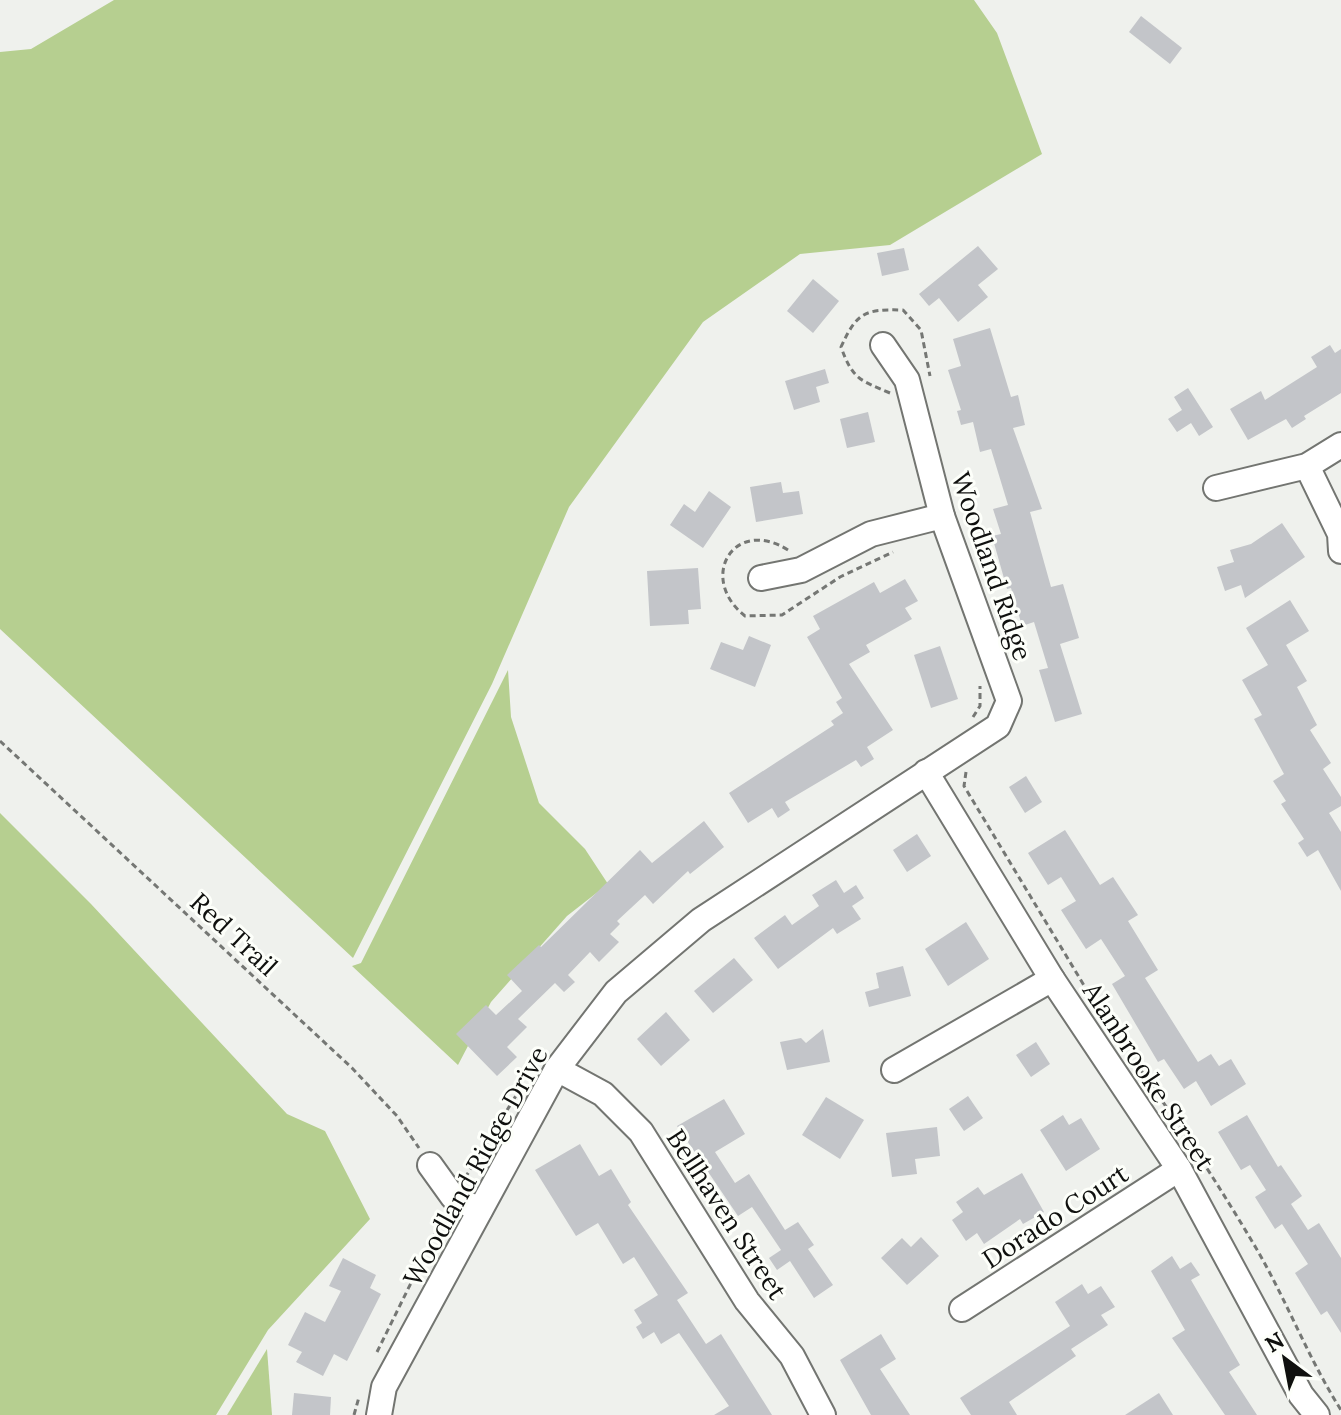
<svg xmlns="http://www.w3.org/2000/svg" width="1341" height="1415" font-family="Lora,serif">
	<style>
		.green { fill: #b6cf90 }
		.building { fill: #c3c5c9 }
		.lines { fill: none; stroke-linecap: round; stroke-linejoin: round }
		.minor-casing { stroke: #737571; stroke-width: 28 }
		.path { stroke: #757774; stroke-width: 3; stroke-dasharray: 6 4; stroke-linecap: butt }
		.minor { stroke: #fff; stroke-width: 24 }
		.labels { text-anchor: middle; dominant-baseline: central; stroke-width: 6; stroke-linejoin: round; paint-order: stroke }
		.street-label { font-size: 26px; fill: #0f100e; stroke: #fdfffa }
	</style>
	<rect width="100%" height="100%" fill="#eff1ed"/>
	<g class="green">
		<polygon points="114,0 974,0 997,33 1042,154 890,245 800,254 703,322 569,507 492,684 353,958 0,629 0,52 31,49"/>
		<polygon points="508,670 511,717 539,803 585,849 608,884 567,916 491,1002 458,1065 352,966 361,963"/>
		<polygon points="0,813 91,904 287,1114 325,1131 370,1219 268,1330 216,1415 0,1415"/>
		<polygon points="267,1349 272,1415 227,1415"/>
	</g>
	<g class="building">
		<polygon points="1141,16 1182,48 1170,64 1129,32"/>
		<polygon points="978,246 998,269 978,285 988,297 958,322 939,298 929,306 919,294"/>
		<polygon points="904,248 909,270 882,276 877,253"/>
		<polygon points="813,279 839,301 813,333 787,311"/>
		<polygon points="990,328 1011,397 1018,395 1025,425 1013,428 1042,509 1030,512 1051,587 1063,584 1079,638 1060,644 1082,714 1055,722 1039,670 1048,668 1034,622 1022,626 1011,588 1007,589 992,536 1001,534 993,509 1008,505 991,449 980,452 973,422 961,425 957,411 961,410 948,370 961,366 953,339"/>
		<polygon points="1330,345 1335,353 1341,349 1341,393 1304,416 1306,419 1292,428 1286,419 1248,440 1230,409 1261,391 1265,400 1317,367 1311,357"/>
		<polygon points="825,369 829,383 816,387 820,402 794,410 785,381"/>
		<polygon points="1188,388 1213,427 1199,436 1191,423 1177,432 1168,419 1182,410 1174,397"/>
		<polygon points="868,412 875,442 847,448 840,419"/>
		<polygon points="781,482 783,493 799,491 803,514 756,522 750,487"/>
		<polygon points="709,491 731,507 703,548 670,525 684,504 695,512"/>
		<polygon points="1282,523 1305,557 1245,598 1241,585 1225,591 1217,567 1234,562 1230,550 1251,544"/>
		<polygon points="698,568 701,609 688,610 689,624 650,626 647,571"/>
		<polygon points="905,579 918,601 905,608 912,619 866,645 870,652 849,664 893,730 867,747 874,759 861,767 856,760 785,802 790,810 778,818 772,808 748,823 729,793 834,725 831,721 843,713 836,702 842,698 807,637 820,629 813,616 874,582 880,593"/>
		<polygon points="1290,600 1309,631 1286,645 1307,681 1297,687 1317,725 1310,730 1331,763 1323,769 1341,797 1341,806 1329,813 1341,832 1341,891 1318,850 1307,857 1298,843 1304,839 1281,804 1286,801 1273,781 1284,774 1254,719 1262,715 1242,680 1268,665 1246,628"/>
		<polygon points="749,636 771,645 755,687 710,669 721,642 743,650"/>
		<polygon points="940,646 958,699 931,708 914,655"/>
		<polygon points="1026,776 1042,802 1025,813 1009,787"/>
		<polygon points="704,821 724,847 690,874 688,871 653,904 645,895 617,921 620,924 610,934 619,942 599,962 590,952 568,975 575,982 564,992 555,983 518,1019 527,1027 507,1047 517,1057 497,1076 456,1034 486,1005 496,1015 522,991 507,975 539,945 541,947 640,850 652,863"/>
		<polygon points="1065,830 1100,885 1113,877 1138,915 1128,921 1158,970 1145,978 1198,1062 1211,1054 1219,1066 1231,1059 1246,1084 1211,1106 1196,1081 1184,1089 1164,1059 1158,1062 1112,984 1125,976 1101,939 1086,949 1061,910 1076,901 1061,877 1048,885 1028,853"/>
		<polygon points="917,834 931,856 907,872 893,850"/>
		<polygon points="836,880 844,893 856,885 864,898 852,906 861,919 837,934 833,928 778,969 754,938 785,915 792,925 819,906 812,895"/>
		<polygon points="966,922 989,959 948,986 925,949"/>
		<polygon points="734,958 753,980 713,1013 694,991"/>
		<polygon points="903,966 911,996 869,1007 865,992 879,988 876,973"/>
		<polygon points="666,1012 690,1040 661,1066 637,1039"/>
		<polygon points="823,1029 830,1062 787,1070 780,1042 801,1038 806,1043"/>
		<polygon points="1036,1042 1050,1064 1031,1077 1016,1055"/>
		<polygon points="968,1096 983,1118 964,1131 949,1109"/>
		<polygon points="826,1097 864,1120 840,1159 802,1135"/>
		<polygon points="724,1099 745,1134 715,1152 735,1183 749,1174 785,1230 798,1222 814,1245 808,1249 833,1285 814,1298 790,1261 777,1270 769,1258 781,1250 752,1207 738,1216 677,1126"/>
		<polygon points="1063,1115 1069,1125 1081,1118 1100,1149 1066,1171 1040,1130"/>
		<polygon points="1247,1115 1278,1167 1281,1165 1302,1196 1291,1204 1308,1230 1319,1223 1341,1258 1341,1333 1327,1311 1321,1315 1295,1273 1308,1264 1282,1224 1275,1229 1255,1197 1266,1190 1250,1165 1241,1170 1218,1132"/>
		<polygon points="937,1127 940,1156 915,1159 917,1174 892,1177 886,1133"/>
		<polygon points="580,1144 599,1176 611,1169 631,1202 628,1205 688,1293 677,1300 706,1344 721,1334 772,1415 714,1415 729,1406 679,1333 661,1344 654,1332 643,1339 636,1327 642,1323 634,1310 658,1295 634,1257 623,1264 598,1223 576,1236 535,1170"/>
		<polygon points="1022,1173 1044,1212 1023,1224 1020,1219 984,1244 977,1233 966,1241 952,1220 963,1212 956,1202 978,1187 984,1195"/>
		<polygon points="921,1237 939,1256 907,1285 881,1258 902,1238 911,1247"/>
		<polygon points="1172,1256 1180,1269 1191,1262 1200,1275 1191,1280 1240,1365 1229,1372 1257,1415 1225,1415 1172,1338 1185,1330 1151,1271"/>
		<polygon points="343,1258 376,1275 370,1288 381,1294 347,1361 334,1354 323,1376 296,1362 302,1352 288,1345 305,1312 325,1322 341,1291 329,1286"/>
		<polygon points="1082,1284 1088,1294 1101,1286 1115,1307 1101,1315 1108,1325 1071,1349 1076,1356 1009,1402 1017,1415 971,1415 960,1398 1070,1326 1055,1302"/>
		<polygon points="881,1334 896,1359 880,1369 910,1415 871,1415 840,1360"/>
		<polygon points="294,1393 331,1397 330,1415 292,1415"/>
		<polygon points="1159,1393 1173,1415 1125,1415"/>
	</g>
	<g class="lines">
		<g class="minor-casing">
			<g id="minor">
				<polyline points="1307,466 1340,534 1341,551"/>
				<polyline points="1216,488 1307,466 1341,445"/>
				<polyline points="761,578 801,570 871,534 942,516"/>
				<polyline points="926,772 1052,979 1179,1169 1301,1395 1317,1415"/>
				<polyline points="557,1069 603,1094 641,1132 747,1301 792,1356 823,1415"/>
				<polyline points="894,1070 1052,979"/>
				<polyline points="430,1165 453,1197 480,1210"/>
				<polyline points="962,1309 1179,1169"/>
				<polyline points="379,1415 384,1387 557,1069 616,992 701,920 998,726 1009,701 942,516 907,380 883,345"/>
			</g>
		</g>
		<g class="path">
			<path d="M 890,393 C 860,380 853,380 841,347 C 857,312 865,309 903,310 L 921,330 L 930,376"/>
			<path d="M 788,550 C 734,516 697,578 745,616 L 782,615 L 840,577 L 893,552"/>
			<polyline points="973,717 980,706 980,686"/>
			<polyline points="0,741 352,1068 397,1116 419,1148"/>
			<polyline points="966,772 964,786 1091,997"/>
			<path d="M 1140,1069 C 1181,1127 1220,1187 1256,1248 C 1287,1301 1308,1358 1341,1410"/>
			<polyline points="465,1178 522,1086"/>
			<polyline points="377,1352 444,1216"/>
			<polyline points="354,1415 359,1397"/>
		</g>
		<use href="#minor" class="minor"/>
	</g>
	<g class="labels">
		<g class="street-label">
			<text transform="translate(992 566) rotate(71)">Woodland Ridge</text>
			<text transform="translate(234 934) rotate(43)">Red Trail</text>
			<text transform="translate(1149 1076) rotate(57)">Alanbrooke Street</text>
			<text transform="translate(475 1166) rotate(-61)">Woodland Ridge Drive</text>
			<text transform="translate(727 1214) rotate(57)">Bellhaven Street</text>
			<text transform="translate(1055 1216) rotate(-33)">Dorado Court</text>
		</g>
	</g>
	<g transform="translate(1285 1359) rotate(328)" stroke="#fdfffa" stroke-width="6" paint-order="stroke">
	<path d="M0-6L14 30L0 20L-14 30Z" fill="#0f100e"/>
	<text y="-12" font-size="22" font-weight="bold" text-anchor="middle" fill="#0f100e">N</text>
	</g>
</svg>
